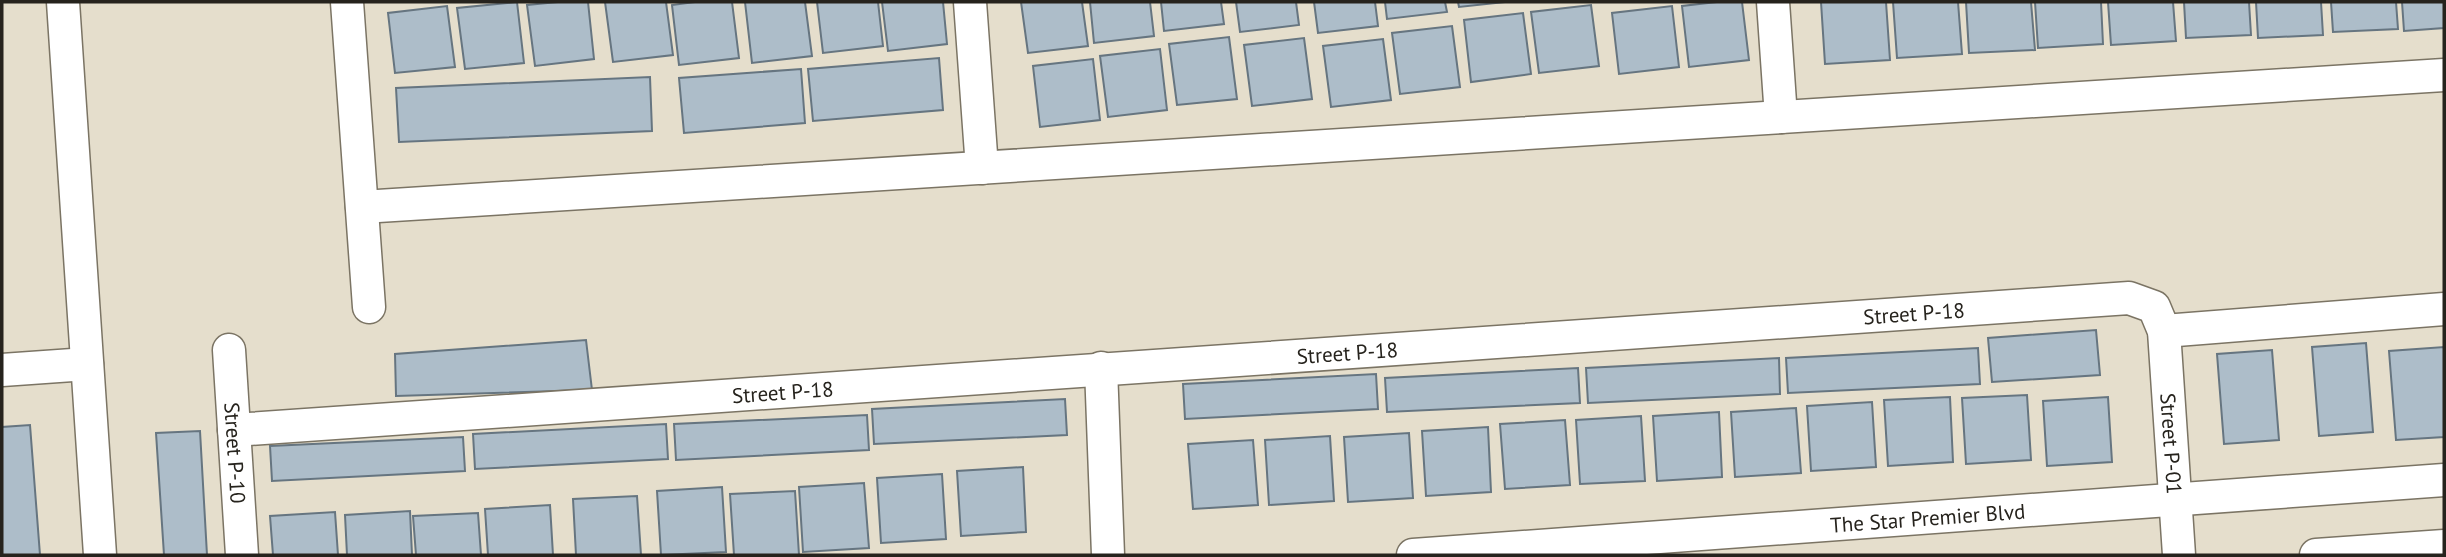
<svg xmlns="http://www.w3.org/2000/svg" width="2446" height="557" font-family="'PT Sans',sans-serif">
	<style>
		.building { fill: #adbdc9; stroke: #667580; stroke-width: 2 }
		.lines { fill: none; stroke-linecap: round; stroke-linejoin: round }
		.street-casing { stroke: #7b7464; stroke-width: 35 }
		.street { stroke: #fff; stroke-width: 32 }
		.labels { text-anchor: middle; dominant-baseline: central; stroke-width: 6; stroke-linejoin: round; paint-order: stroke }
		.street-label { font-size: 21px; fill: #26231d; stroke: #f2ebd9 }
	</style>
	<rect width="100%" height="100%" fill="#e5decc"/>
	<g class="building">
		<polygon points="517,2 524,63 465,69 457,8"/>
		<polygon points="558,2 588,2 594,59 535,66 527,5"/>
		<polygon points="605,2 666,2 673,55 613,62"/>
		<polygon points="695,2 732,2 739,58 679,65 672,5"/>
		<polygon points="745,2 805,2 812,56 752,63"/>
		<polygon points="817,2 878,2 883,46 823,53"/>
		<polygon points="882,2 943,2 947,44 888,51"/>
		<polygon points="1021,2 1082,2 1088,46 1028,53"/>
		<polygon points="1090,2 1150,2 1154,36 1094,43"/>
		<polygon points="1161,2 1221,2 1224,24 1164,31"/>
		<polygon points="1236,2 1296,2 1299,25 1240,32"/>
		<polygon points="1314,2 1375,2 1378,26 1318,33"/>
		<polygon points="1385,2 1445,2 1447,12 1387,19"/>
		<polygon points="1458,2 1505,2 1459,7"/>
		<polygon points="1717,2 1742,2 1749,60 1689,67 1682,6"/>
		<polygon points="1821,2 1886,2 1890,60 1825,64"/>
		<polygon points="1893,2 1958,2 1962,54 1897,58"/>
		<polygon points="1966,2 2031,2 2035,50 1969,53"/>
		<polygon points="2035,2 2101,2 2103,44 2038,48"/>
		<polygon points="2108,2 2173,2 2176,41 2111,45"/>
		<polygon points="2184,2 2249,2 2251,35 2186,38"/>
		<polygon points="2256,2 2321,2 2323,35 2258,38"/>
		<polygon points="2331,2 2396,2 2398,29 2333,32"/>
		<polygon points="2402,2 2444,2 2444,28 2404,31"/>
		<polygon points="1591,5 1599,66 1539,73 1531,12"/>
		<polygon points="447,6 455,67 395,73 388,13"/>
		<polygon points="1672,6 1679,67 1619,74 1612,13"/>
		<polygon points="1523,13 1531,74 1471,82 1464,20"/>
		<polygon points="1452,26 1460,87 1400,94 1392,33"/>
		<polygon points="1229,37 1237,99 1177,105 1169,44"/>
		<polygon points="1304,38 1312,99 1252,106 1244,45"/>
		<polygon points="1383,39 1391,100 1331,107 1323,46"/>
		<polygon points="1160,49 1167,110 1108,117 1100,56"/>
		<polygon points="939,58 943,110 813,121 808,69"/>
		<polygon points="1093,59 1100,120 1040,127 1033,66"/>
		<polygon points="801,69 805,123 684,133 679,78"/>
		<polygon points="650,77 652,131 399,142 396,88"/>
		<polygon points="2096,330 2100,375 1992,382 1988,338"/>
		<polygon points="586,340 592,390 396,396 395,354"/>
		<polygon points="2366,343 2373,432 2319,436 2312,347"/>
		<polygon points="2444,347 2444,437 2396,440 2389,351"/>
		<polygon points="1978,348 1980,384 1788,393 1786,358"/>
		<polygon points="2272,350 2279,440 2224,444 2217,354"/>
		<polygon points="1779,358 1780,394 1588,403 1586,368"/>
		<polygon points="1578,368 1580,403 1387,412 1385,378"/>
		<polygon points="1376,374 1378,409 1185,419 1183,384"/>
		<polygon points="2027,395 2031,460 1966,464 1962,398"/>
		<polygon points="1950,397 1953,462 1888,466 1884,400"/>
		<polygon points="2108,397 2112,462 2047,466 2043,401"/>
		<polygon points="1065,399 1067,435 874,444 872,409"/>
		<polygon points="1872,402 1876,467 1811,471 1807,406"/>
		<polygon points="1796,408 1801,473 1735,477 1731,412"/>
		<polygon points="1719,412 1722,477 1657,481 1653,416"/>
		<polygon points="867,415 869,450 676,460 674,424"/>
		<polygon points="1641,416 1645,481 1580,484 1576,420"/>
		<polygon points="1565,420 1570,485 1505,489 1500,424"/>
		<polygon points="666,424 668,459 475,469 473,434"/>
		<polygon points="30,425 40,555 2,555 2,427"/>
		<polygon points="1488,427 1491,492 1426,496 1422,431"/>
		<polygon points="200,431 207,555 164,555 156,433"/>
		<polygon points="1409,433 1413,498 1348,502 1344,437"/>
		<polygon points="1330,436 1334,501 1269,505 1265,440"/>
		<polygon points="463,437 465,471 272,481 270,446"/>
		<polygon points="1253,440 1258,505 1193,509 1188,444"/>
		<polygon points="1023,467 1026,532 961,536 957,471"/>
		<polygon points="942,474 946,539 881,543 877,478"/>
		<polygon points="864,483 869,548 803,552 799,487"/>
		<polygon points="722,487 726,552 661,555 657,491"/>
		<polygon points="795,491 799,555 734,555 730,494"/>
		<polygon points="637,496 641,555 576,555 573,499"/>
		<polygon points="550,505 553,555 488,555 485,509"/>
		<polygon points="410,511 412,555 347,555 345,515"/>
		<polygon points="335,512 338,555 273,555 270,516"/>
		<polygon points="478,513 481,555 416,555 413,516"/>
	</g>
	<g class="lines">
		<g class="street-casing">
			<g id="street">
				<polyline points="63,2 100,555"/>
				<polyline points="347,2 369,307"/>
				<polyline points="970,2 982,168"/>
				<polyline points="1773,2 1781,117"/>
				<polyline points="362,207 2444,75"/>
				<polyline points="2164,331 2444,309"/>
				<path id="s1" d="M 229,350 L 242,555"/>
				<polyline points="1101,368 1108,555"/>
				<polyline points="2,370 87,364"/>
				<path id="s2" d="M 234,430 L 2129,298 L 2154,307 L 2164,331 L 2179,555"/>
				<path id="s3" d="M 1413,555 L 2444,480"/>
				<polyline points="2316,555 2444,546"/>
			</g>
		</g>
		<use href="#street" class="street"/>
	</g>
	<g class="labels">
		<g class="street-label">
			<text stroke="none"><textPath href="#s2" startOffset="1684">Street P-18</textPath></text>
			<text stroke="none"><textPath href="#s2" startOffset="1116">Street P-18</textPath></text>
			<text stroke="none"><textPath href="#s2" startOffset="550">Street P-18</textPath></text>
			<text stroke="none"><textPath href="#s2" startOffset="2065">Street P-01</textPath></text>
			<text stroke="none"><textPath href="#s1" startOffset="103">Street P-10</textPath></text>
			<text stroke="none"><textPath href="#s3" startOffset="516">The Star Premier Blvd</textPath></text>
		</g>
	</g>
	<rect width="2446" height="557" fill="none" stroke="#26231d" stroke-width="7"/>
</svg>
